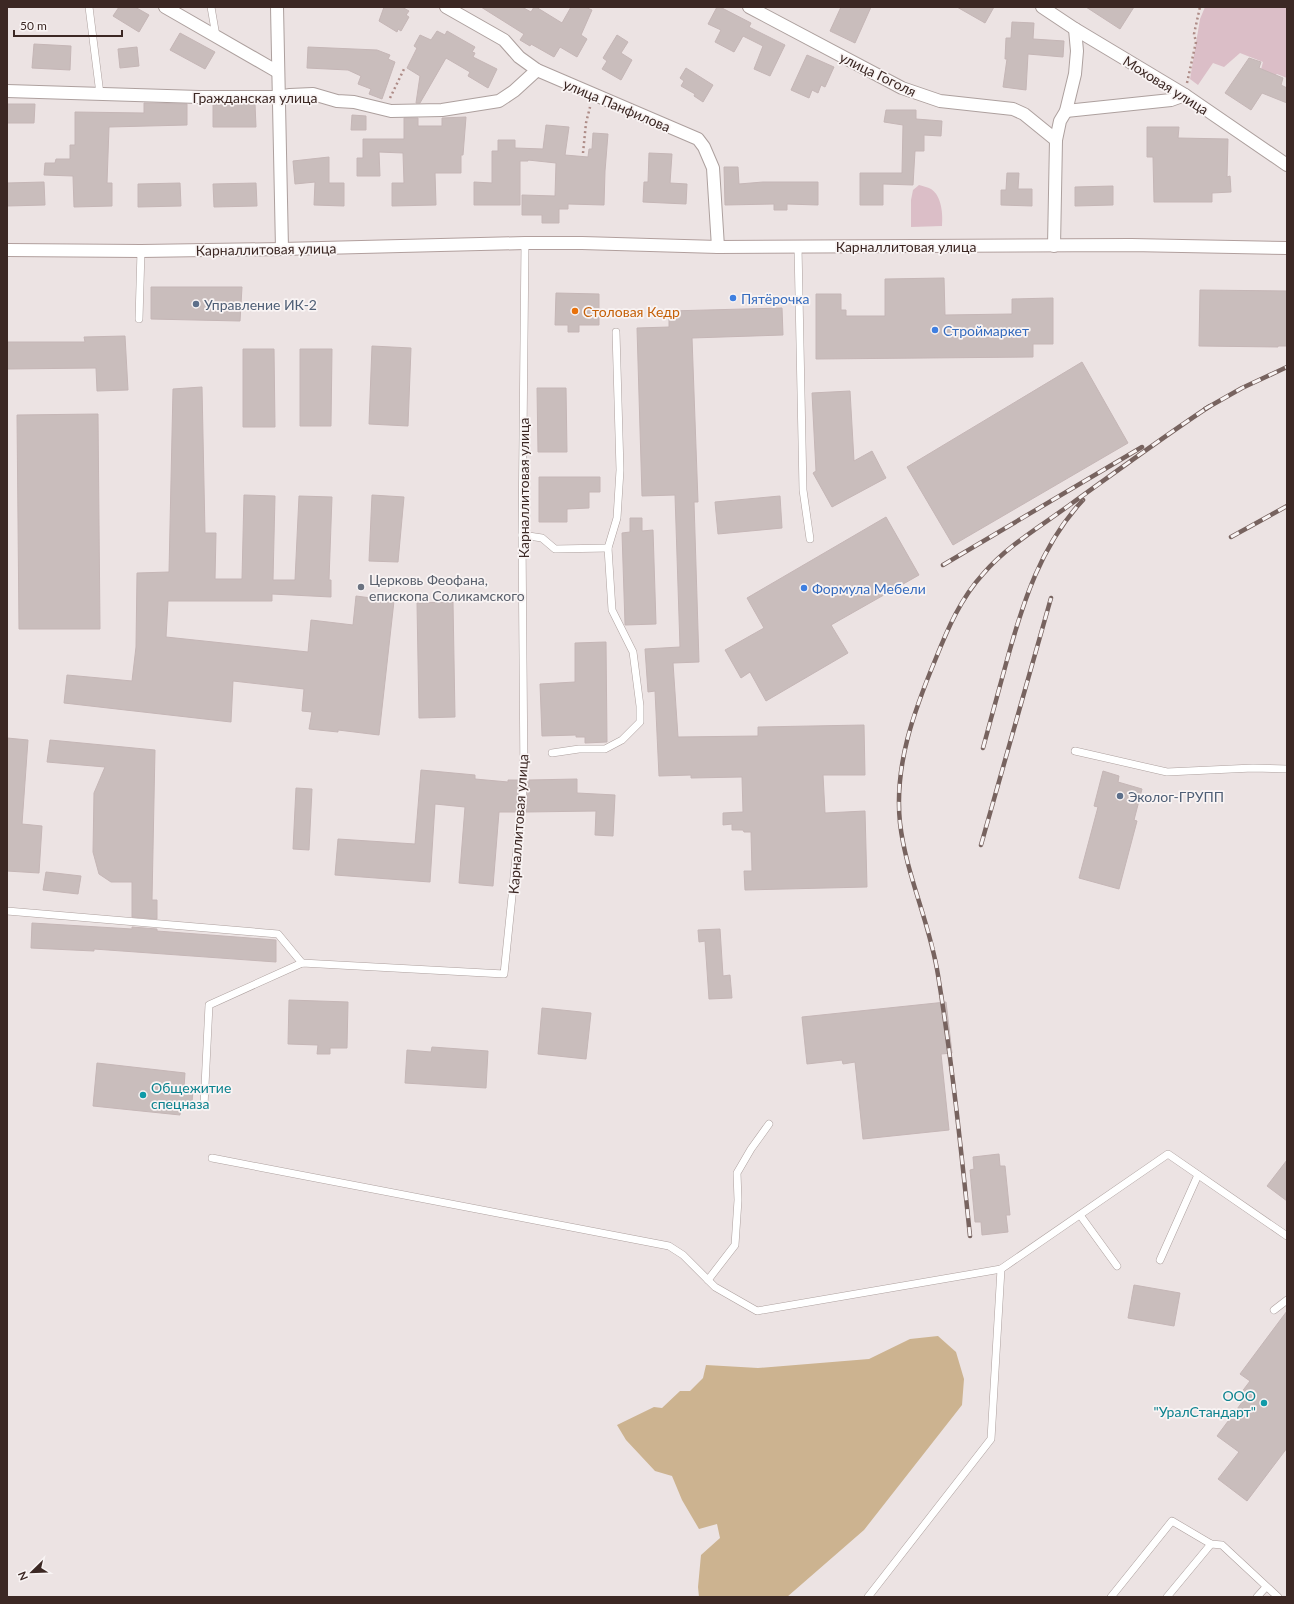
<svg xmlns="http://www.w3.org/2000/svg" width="1294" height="1604" font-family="Lato,sans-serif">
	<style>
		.green { fill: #dbbec7 }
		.water { fill: #ccb390 }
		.building { fill: #c9bdbc; stroke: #c5b6b6 }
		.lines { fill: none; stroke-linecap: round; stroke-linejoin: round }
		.lane-casing { stroke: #ada09e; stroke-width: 8 }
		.street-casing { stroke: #ada09e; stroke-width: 14 }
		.secondary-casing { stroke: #b19f9d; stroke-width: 14 }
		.path { stroke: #ad8b86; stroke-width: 2.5; stroke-dasharray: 2 3; stroke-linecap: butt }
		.lane { stroke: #fff; stroke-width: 7 }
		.street { stroke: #fff; stroke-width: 12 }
		.secondary { stroke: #fff; stroke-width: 12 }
		.rail-casing { stroke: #77635f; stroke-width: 4.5 }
		.rail { stroke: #f9f4f4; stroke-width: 3; stroke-dasharray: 9; stroke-linecap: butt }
		.shop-dot { fill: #3f7fe0; stroke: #f9f4f4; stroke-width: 1.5 }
		.service-dot { fill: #5c6f8a; stroke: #f9f4f4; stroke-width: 1.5 }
		.food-dot { fill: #e8710a; stroke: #f9f4f4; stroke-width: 1.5 }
		.worship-dot { fill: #6b7280; stroke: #f9f4f4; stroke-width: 1.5 }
		.culture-dot { fill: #0f9aa8; stroke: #f9f4f4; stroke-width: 1.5 }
		.labels { text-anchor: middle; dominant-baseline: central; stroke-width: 3.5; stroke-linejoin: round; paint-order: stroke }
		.street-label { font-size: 14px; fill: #3c2824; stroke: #f9f4f4 }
		.shop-label { font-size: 14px; fill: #366cbe; stroke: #f9f4f4; text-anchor: start }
		.service-label { font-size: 14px; fill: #4e5e75; stroke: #f9f4f4; text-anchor: start }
		.food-label { font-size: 14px; fill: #c56008; stroke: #f9f4f4; text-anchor: start }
		.worship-label { font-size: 14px; fill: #5b616d; stroke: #f9f4f4; text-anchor: start }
		.culture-label { font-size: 14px; fill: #0d838f; stroke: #f9f4f4; text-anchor: start }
	</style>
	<rect width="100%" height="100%" fill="#ece3e3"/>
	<g class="green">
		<polygon points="1205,7 1287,7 1287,78 1277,74 1265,82 1259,77 1263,62 1240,53 1224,67 1213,63 1198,85 1190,79 1200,19"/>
		<path d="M 919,185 C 922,186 928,187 931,189 C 942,196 943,215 942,226 L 911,227 L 911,200 L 913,190 Z"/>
	</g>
	<polygon class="water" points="938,1336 956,1352 964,1379 962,1405 864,1530 787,1597 699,1597 698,1587 701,1555 720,1538 717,1524 699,1529 682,1500 672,1476 655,1471 626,1440 617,1425 654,1407 662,1408 680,1391 690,1391 703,1378 706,1365 758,1368 869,1359 910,1339"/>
	<g class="building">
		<polygon points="119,7 135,7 149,15 139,32 113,16"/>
		<polygon points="384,7 402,7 409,11 406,15 409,17 401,31 398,29 397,32 379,21"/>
		<polygon points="481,7 522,7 531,12 534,7 536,7 562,23 571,7 585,7 592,10 581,35 587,39 577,57 560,47 554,57 531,44 530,46 520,40 524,34"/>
		<polygon points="717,7 720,7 751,23 749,27 785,45 770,76 754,69 763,46 743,36 734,52 715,42 721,30 708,24"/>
		<polygon points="841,7 871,7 855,43 830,31"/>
		<polygon points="957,7 994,7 985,23"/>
		<polygon points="1086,7 1134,7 1120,29"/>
		<polygon points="1012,22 1034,23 1033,39 1064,41 1063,57 1028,54 1026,90 1003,87 1007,59 1005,59 1006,38 1011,38"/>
		<polygon points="437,31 445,35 447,31 475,47 472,52 475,53 473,57 497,69 488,88 468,76 470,72 446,58 420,103 416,103 420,76 407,68 417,48 414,46 420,35 431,40"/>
		<polygon points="180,33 215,52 205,69 170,50"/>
		<polygon points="617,35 628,42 621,53 632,60 621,80 602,69 607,61 603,58"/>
		<polygon points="34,44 71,46 70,70 32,68"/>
		<polygon points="137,47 139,66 120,68 118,49"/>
		<polygon points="308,47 377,50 390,55 388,59 395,62 382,99 369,94 371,89 358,84 361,76 348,70 307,68"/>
		<polygon points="807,55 834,67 825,87 821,85 818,93 812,90 809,98 791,90"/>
		<polygon points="1249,58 1261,62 1259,68 1283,78 1281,85 1287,88 1287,103 1262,93 1251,110 1225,93"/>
		<polygon points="686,68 713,85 703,102 694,96 695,94 681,86 684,81 680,78"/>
		<polygon points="144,103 187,104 187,125 109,127 107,183 112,183 112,206 74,207 73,176 44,175 45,163 55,163 56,159 70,159 70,145 75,145 75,112 144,113"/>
		<polygon points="7,104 35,104 34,123 7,123"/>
		<polygon points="255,104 256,127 213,127 213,105"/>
		<polygon points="886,110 916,110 916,119 942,121 941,136 924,135 924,151 915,151 913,185 883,184 883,205 860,205 860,173 902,173 903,125 884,122"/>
		<polygon points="352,115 366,116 366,130 351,130"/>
		<polygon points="466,117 463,155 461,155 461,173 435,173 436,205 392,206 392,183 404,183 403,153 379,152 380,176 357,176 357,158 363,158 363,139 404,139 404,118 418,118 418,126 442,126 442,118"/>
		<polygon points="546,125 569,127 565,155 588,157 589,149 592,149 593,133 608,134 605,171 604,205 568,204 568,209 559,209 559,223 542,223 542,215 522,215 522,195 555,196 556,163 528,160 528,161 520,161 520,205 474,205 474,182 492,183 492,151 498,151 498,140 515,140 515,148 543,149"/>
		<polygon points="1147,127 1179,127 1178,138 1228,139 1227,177 1230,176 1231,192 1212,193 1212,202 1154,202 1153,157 1147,157"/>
		<polygon points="649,153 672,154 670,183 687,184 686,204 643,202 644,182 648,182"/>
		<polygon points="329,157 329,183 344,183 344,206 314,205 315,182 295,184 293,161"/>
		<polygon points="724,167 738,167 739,184 763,182 818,182 818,205 787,204 787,210 774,210 774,204 725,205"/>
		<polygon points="1007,173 1019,173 1018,189 1032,189 1032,206 1001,205 1001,190 1006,190"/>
		<polygon points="44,182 45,205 7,206 7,183"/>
		<polygon points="180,183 181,206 138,207 138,184"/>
		<polygon points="256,183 257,206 214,207 213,184"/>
		<polygon points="1113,186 1113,205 1075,206 1075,187"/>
		<polygon points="944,278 945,315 1012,314 1012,299 1053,298 1053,344 1033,344 1033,357 816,359 816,294 841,294 841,310 846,310 846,316 885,316 885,279"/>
		<polygon points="151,287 242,287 240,321 151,319"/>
		<polygon points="1200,290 1287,291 1287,346 1278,346 1278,347 1199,346"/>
		<polygon points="556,293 599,294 599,325 579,325 579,332 568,332 568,325 555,325"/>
		<polygon points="782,308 783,335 692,338 698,502 694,502 699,662 673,663 678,737 758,736 758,727 864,725 865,775 823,775 825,813 865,811 867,887 745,890 744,871 752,871 751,832 744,832 743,830 732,830 732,824 723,825 723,813 743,812 742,777 691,778 691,775 659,776 655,691 648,692 645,649 680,647 675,495 642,496 637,328 669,327 669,311"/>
		<polygon points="125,336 128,390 97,391 96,368 7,369 7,342 85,342 84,337"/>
		<polygon points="372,346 411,348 408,426 369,424"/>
		<polygon points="243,349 274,349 275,427 243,427"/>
		<polygon points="300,349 332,349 331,426 300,426"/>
		<polygon points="1082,362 1128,443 953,545 907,467"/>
		<polygon points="202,387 205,533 216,533 215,579 242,579 244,495 275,496 273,580 295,580 299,496 332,497 329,580 331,580 331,597 272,594 272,601 168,601 166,637 308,652 311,620 353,625 356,596 394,601 379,735 338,730 338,732 309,729 312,712 302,711 304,689 233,681 231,722 64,703 67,675 132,681 136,647 137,573 169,572 173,389"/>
		<polygon points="537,388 566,388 567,452 538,452"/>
		<polygon points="850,391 854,461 872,451 886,478 832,507 813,473 816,471 812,393"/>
		<polygon points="98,414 100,629 19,629 17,415"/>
		<polygon points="539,477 600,477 600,492 589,492 589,508 567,509 567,522 539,522"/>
		<polygon points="372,495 404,497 398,562 369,561"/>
		<polygon points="780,496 782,528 718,534 715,502"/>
		<polygon points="886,517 919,575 831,625 848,653 766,701 750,672 741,678 725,650 764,628 747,598"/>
		<polygon points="630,518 642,518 642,531 653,530 656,624 625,625 625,624 622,533 630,532"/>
		<polygon points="453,602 455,717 419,718 417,603"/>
		<polygon points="606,642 607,742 585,743 585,737 576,737 576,735 542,736 540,684 575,682 575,643"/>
		<polygon points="7,738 28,740 22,824 42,826 39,873 7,871"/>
		<polygon points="50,740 155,750 152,900 157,900 157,919 132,917 132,882 111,882 99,874 93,852 94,793 105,767 47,762"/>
		<polygon points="421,770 475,775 475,779 508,782 508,780 519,780 516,812 499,812 493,886 459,883 465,807 435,804 430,882 335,875 338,839 415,844"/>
		<polygon points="1103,771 1119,776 1118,782 1142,789 1134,820 1137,821 1119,889 1079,878 1098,807 1094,806"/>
		<polygon points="577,779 577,793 615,795 613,836 595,835 596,811 526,812 529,780"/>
		<polygon points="296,788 312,789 309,850 293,849"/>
		<polygon points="46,872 81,876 78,894 43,890"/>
		<polygon points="32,923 132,929 132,927 157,929 157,931 276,940 276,962 94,949 94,951 31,948"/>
		<polygon points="720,929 723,976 730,975 732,998 709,999 705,941 699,942 698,930"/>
		<polygon points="289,1000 348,1002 347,1048 330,1048 330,1054 317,1054 318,1045 288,1044"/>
		<polygon points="946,1002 952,1053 941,1054 949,1130 863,1139 855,1062 843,1064 842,1060 807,1064 802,1017"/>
		<polygon points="542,1008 591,1013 586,1059 538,1054"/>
		<polygon points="432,1047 488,1051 486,1088 405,1083 407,1050 431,1052"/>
		<polygon points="97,1063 185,1073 184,1088 193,1089 192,1103 181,1102 180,1115 93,1106"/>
		<polygon points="999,1154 1000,1166 1005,1166 1010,1215 1006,1215 1008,1232 982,1235 981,1222 975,1222 970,1170 974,1169 973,1157"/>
		<polygon points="1287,1160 1287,1201 1267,1186"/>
		<polygon points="1134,1285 1180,1293 1174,1326 1128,1318"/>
		<polygon points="1287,1311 1287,1448 1247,1501 1218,1479 1239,1452 1217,1436 1246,1397 1241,1393 1250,1381 1240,1374"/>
	</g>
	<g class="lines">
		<g class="lane-casing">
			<g id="lane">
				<polyline points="89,7 100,94"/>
				<polyline points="211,7 216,36"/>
				<polyline points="798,247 803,490 810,539"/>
				<polyline points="139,319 141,251"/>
				<polyline points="522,535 542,538 555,549 608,548"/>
				<polyline points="1075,751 1167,772 1253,768 1287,769"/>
				<polyline points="552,753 579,749 605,749 622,740 640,722 640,706 633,652 612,610 608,548 617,518 620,470 616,332"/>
				<polyline points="7,911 278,934 302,963"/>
				<polyline points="204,1106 209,1005 302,963 504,974 524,780 522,535 525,243"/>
				<polyline points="212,1158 669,1246 683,1255 715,1287 757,1311 1001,1269"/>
				<polyline points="1080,1215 1117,1266"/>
				<polyline points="1160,1260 1198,1175"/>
				<polyline points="708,1280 735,1245 738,1200 737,1173 751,1149 769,1124"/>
				<polyline points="1274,1310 1287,1300"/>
				<polyline points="868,1597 991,1439 1001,1269 1168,1154 1287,1236"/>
				<polyline points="1111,1597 1172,1521 1211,1544 1222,1545 1278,1597"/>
				<polyline points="1167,1597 1211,1544"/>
				<polyline points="1257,1597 1266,1587"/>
			</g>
		</g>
		<g class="street-casing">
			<g id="street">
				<polyline points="165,7 278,72"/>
				<polyline points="277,7 282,249"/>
				<polyline points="446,7 504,40 519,57 537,70 698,139 704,147 713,168 718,247"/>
				<polyline points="749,7 902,88 940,101 1013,109 1024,114 1056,140"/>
				<polyline points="1042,7 1075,29 1185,95 1287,165"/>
				<polyline points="7,91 199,97 278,97 290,95 313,94 337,101 354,102 391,111 442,110 499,101 514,91 537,70"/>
				<polyline points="1066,111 1171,100 1185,95"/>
				<polyline points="1054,246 1056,140 1060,121 1066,111 1075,74 1077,51 1075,29"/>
			</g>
		</g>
		<g class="secondary-casing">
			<polyline id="secondary" points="7,250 141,251 282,249 525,243 582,243 718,247 1131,245 1287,248"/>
		</g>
		<g class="path">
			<polyline points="1187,83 1196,42 1194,34 1200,7"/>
			<polyline points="390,98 404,69"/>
			<polyline points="583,153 586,123 590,107"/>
		</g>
		<use href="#lane" class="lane"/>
		<use href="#street" class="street"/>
		<use href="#secondary" class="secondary"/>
		<g class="rail-casing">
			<g id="rail">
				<polyline points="1205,409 1242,388 1287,367"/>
				<polyline points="1231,537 1287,506"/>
				<polyline points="943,565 1142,447"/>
				<path d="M 983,748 C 991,719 999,689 1007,660 C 1023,602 1041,545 1083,500"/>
				<polyline points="981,845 1051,598"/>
				<path d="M 970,1236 C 961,1149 952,1061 938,975 C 930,923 906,875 900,823 C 894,765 914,711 936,658 C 948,628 961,598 983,574 C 1007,546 1041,526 1071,504 C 1117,471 1163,437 1210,406"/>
			</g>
		</g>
		<use href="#rail" class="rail"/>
	</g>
	<g class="shop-dot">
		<circle cx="733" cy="298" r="4"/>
		<circle cx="935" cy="330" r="4"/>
		<circle cx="804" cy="588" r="4"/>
	</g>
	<g class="service-dot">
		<circle cx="196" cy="304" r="4"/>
		<circle cx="1120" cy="796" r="4"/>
	</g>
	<circle class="food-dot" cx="575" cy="311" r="4"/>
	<circle class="worship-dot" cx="361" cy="587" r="4"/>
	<g class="culture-dot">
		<circle cx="143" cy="1095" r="4"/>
		<circle cx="1264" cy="1403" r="4"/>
	</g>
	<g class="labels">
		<g class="street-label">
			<text transform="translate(878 74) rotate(26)">улица Гоголя</text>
			<text transform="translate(1166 85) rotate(32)">Моховая улица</text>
			<text x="255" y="97">Гражданская улица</text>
			<text transform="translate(617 105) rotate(23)">улица Панфилова</text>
			<text x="906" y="246">Карналлитовая улица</text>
			<text transform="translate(266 249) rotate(-1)">Карналлитовая улица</text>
			<text transform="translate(523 488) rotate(-90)">Карналлитовая улица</text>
			<text transform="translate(518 824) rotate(-86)">Карналлитовая улица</text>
		</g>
		<g class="shop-label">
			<text x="741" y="298">Пятёрочка</text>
			<text x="943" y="330">Строймаркет</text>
			<text x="812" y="588">Формула Мебели</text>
		</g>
		<g class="service-label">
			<text x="204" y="304">Управление ИК-2</text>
			<text x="1128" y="796">Эколог-ГРУПП</text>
		</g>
		<g class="food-label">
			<text x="583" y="311">Столовая Кедр</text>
		</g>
		<g class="worship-label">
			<text x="369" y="579">Церковь Феофана,<tspan x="369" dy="16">епископа Соликамского</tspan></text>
		</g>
		<g class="culture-label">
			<text x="151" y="1087">Общежитие<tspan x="151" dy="16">спецназа</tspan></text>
			<text x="1256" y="1395" text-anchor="end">ООО<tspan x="1256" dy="16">"УралСтандарт"</tspan></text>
		</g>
	</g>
	<rect width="1294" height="1604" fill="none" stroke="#3c2824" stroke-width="16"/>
	<g transform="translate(32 1572) rotate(247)" stroke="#f9f4f4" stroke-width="3" paint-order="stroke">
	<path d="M0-3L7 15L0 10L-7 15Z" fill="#3c2824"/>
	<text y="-6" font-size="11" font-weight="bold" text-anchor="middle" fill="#3c2824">N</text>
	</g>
	<path d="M14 30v6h108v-6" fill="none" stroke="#3c2824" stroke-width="2"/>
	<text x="20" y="30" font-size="12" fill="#3c2824" stroke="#f9f4f4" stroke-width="3" paint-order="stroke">50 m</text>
</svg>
